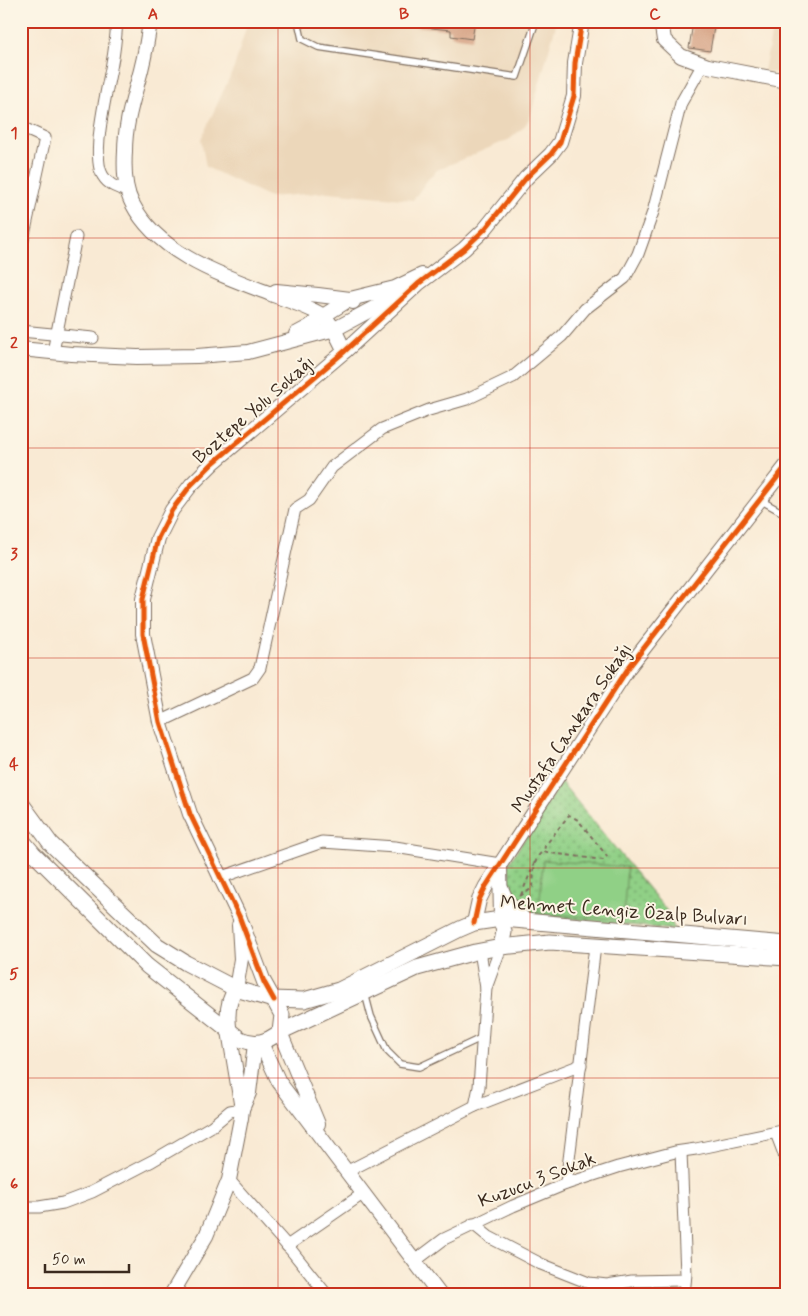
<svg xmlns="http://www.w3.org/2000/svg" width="808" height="1316" font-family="Mynerve,sans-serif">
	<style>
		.built { fill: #ecd7ba }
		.grass { fill: url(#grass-dots); stroke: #667d52 }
		.pitch { fill: #90d086; stroke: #667d52 }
		.building { fill: #d49e7f }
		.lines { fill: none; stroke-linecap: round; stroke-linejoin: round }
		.service-casing { stroke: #7e6d5e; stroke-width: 8 }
		.minor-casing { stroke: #7e6d5e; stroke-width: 13 }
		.tertiary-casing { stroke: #7e6d5e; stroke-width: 16 }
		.secondary-casing { stroke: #7e6d5e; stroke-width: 17 }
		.path { stroke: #7e6d5e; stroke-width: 2; stroke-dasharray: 4 4; stroke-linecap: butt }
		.service { stroke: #fff; stroke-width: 5.5 }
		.minor { stroke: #fff; stroke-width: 11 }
		.tertiary { stroke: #fff; stroke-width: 14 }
		.secondary { stroke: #fff; stroke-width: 15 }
		.cycleway-casing { stroke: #fcf5e5; stroke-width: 8 }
		.cycleway { stroke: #e8590c; stroke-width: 5 }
		.grid { fill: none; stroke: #c8321e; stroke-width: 1; stroke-opacity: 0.55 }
		.labels { text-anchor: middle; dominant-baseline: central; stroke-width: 4; stroke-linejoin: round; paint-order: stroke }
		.street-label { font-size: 19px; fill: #3b2a1e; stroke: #fcf5e5 }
		.neatline { fill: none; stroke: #c8321e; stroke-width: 2 }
		.grid-label { font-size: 16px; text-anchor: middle; font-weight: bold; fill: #c8321e }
	</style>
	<defs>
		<pattern id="grass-dots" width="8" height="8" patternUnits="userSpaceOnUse" patternTransform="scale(1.25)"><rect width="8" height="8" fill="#90d086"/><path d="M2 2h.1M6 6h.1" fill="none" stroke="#77a96d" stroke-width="1.8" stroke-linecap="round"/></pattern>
	</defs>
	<rect width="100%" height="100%" fill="#fcf5e5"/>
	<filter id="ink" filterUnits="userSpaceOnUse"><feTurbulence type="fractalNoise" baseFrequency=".02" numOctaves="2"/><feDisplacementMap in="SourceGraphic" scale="10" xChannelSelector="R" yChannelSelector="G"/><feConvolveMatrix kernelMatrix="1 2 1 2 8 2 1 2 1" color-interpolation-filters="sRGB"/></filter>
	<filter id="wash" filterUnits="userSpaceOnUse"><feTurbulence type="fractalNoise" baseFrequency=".0096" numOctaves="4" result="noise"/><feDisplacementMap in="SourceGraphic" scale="20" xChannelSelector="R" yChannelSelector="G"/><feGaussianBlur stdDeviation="1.12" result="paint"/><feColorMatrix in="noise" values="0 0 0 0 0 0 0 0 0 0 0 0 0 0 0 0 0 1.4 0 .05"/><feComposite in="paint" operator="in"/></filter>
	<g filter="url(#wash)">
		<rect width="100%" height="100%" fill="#f9ead4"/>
		<g class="built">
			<polygon points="248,21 557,21 530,117 524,127 510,139 437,170 428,179 413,200 329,192 270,197 206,167 201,139 234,68"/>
			<polygon points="774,21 787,21 787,75 764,71"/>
		</g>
		<path class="grass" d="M 561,782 L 666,910 L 675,930 L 528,914 C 514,904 505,886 506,868 Z"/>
		<polygon class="pitch" points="543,860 627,867 623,920 539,913"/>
		<g id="blocks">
			<g class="building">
				<polygon points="338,21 353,21 352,24"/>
				<polygon points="415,21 475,21 472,39 451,36 451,30 414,26"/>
				<polygon points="689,21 715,21 710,51 689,48 692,29 688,28"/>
			</g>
		</g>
	</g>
	<g filter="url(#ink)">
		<use href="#blocks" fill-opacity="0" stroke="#7e6d5e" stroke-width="1"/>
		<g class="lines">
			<g class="service-casing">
				<g id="service">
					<polyline points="298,21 302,39 318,47 517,77 536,21"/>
					<polyline points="760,500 787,515"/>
					<polyline points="365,993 371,1016 387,1051 400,1064 419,1067 483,1037"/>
				</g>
			</g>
			<g class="minor-casing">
				<g id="minor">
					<path d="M 117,21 C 116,35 115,49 112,63 C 108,87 90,157 103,176 C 109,186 119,188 129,192"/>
					<polyline points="21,127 45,138 21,249"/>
					<polyline points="21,331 93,338"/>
					<polyline points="53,352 76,237"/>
					<polyline points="160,722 253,678 260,668 295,509 309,500 332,467 382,429 429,410 467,399 513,377 562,336 585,309 625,278 638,254 653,212 681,103 703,64"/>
					<polyline points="219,878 322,842 395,847 500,864"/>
					<polyline points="480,951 486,988 501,947"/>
					<polyline points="475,1106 479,1087 486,988"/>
					<polyline points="776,1133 784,1154 787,1170"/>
					<polyline points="681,1152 686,1274 684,1295"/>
					<polyline points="348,1171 475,1106 581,1065"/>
					<polyline points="229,1180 291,1250 327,1295"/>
					<polyline points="566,1184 595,946"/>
					<polyline points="21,1207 39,1207 63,1203 92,1192 152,1161 212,1126 230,1111 242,1109"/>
					<polyline points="473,1224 489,1237 541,1264 589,1283 607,1285 632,1281 685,1280"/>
					<polyline points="287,1246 364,1193"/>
					<polyline points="415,1261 444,1239 513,1206 566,1184 618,1167 675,1152 696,1149 787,1130"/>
				</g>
			</g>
			<g class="tertiary-casing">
				<g id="tertiary">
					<path d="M 150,21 C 148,37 145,54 141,70 C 134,97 125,122 125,151 C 124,167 124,188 132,203 C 158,254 221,275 271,294 C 285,300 311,307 323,316 C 334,325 338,339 345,351"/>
					<polyline points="661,21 664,40 681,56 708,66 787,81"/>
					<polyline points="276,291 318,295 350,299 353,302"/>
					<polyline points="296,334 309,327 323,316 350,299 395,288 422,275"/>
					<polyline points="21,349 71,354 137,357 197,356 248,352 335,329 398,295"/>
					<polyline points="500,864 501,919"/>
					<path d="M 502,890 C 506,902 516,912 526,921"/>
					<polyline points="474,923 479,900 486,886 629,667 787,465"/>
					<polyline points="236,989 241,959 239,925"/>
					<polyline points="274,1000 264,982 239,916 190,814 160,722 143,634 143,599 158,538 172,510 191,485 213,463 345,351 418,284 464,249 485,229 526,178 551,154 560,142 574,96 575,63 582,21"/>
					<polyline points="229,1031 242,1109 249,1093 255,1044"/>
					<polyline points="280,1032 318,1124"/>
					<polyline points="261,1043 279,1082 440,1295"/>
					<polyline points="171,1295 206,1236 229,1180 241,1118 242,1109"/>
				</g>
			</g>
			<g class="secondary-casing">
				<g id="secondary">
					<polyline points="21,803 51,844 157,945 186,963 236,989 270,999 304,1000 339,990 460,929 474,923 501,919 787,944"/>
					<path d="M 21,839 L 33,853 L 147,966 L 240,1039 C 257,1046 266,1042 280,1032 L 417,968 L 475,952 L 501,947 L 550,942 L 787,958"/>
					<polyline points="501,947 504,932 501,919"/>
					<polyline points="274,1000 282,1015 280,1032"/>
					<path d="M 229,1031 C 227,1017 227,1001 236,989"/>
				</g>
			</g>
			<g class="path">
				<polyline points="521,895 535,862"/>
				<path d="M 520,896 L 533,888 C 534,876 532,857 544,851 L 550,853 L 604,860 L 607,856 L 578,820 L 569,815 L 545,846 L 544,851"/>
			</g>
			<use href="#service" class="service"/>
			<use href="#minor" class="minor"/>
			<use href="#tertiary" class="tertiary"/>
			<use href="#secondary" class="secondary"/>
			<g class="cycleway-casing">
				<g id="cycleway">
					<polyline points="474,923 479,900 486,886 629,667 787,465"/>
					<polyline points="274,1000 264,982 239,916 190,814 160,722 143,634 143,599 158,538 172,510 191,485 213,463 345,351 418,284 464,249 485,229 526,178 551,154 560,142 574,96 575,63 582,21"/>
				</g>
			</g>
			<use href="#cycleway" class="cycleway"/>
		</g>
	</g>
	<path class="grid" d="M 278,21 L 278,1295M 530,21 L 530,1295M 21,238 L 787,238M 21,448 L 787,448M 21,658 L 787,658M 21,868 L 787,868M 21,1078 L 787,1078"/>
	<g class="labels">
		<g class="street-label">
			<text transform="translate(254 410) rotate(-41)">Boztepe Yolu Sokağı</text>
			<text transform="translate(572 728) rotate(-56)">Mustafa Cankara Sokağı</text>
			<text transform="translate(624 911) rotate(4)">Mehmet Cengiz Özalp Bulvarı</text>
			<text transform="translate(537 1180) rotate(-21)">Kuzucu 3 Sokak</text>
		</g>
	</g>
	<rect width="808" height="1316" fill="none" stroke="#fcf5e5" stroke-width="55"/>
	<path d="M45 1264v8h84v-8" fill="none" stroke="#3b2a1e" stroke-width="2.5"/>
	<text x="52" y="1264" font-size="15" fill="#3b2a1e" stroke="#fcf5e5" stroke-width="4" paint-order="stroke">50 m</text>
	<rect x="28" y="28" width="752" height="1260" class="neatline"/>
	<g class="grid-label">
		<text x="153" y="19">A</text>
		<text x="404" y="19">B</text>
		<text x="655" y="19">C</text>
		<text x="14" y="138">1</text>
		<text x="14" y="348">2</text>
		<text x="14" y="559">3</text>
		<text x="14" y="769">4</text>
		<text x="14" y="979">5</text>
		<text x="14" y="1189">6</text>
	</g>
</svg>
